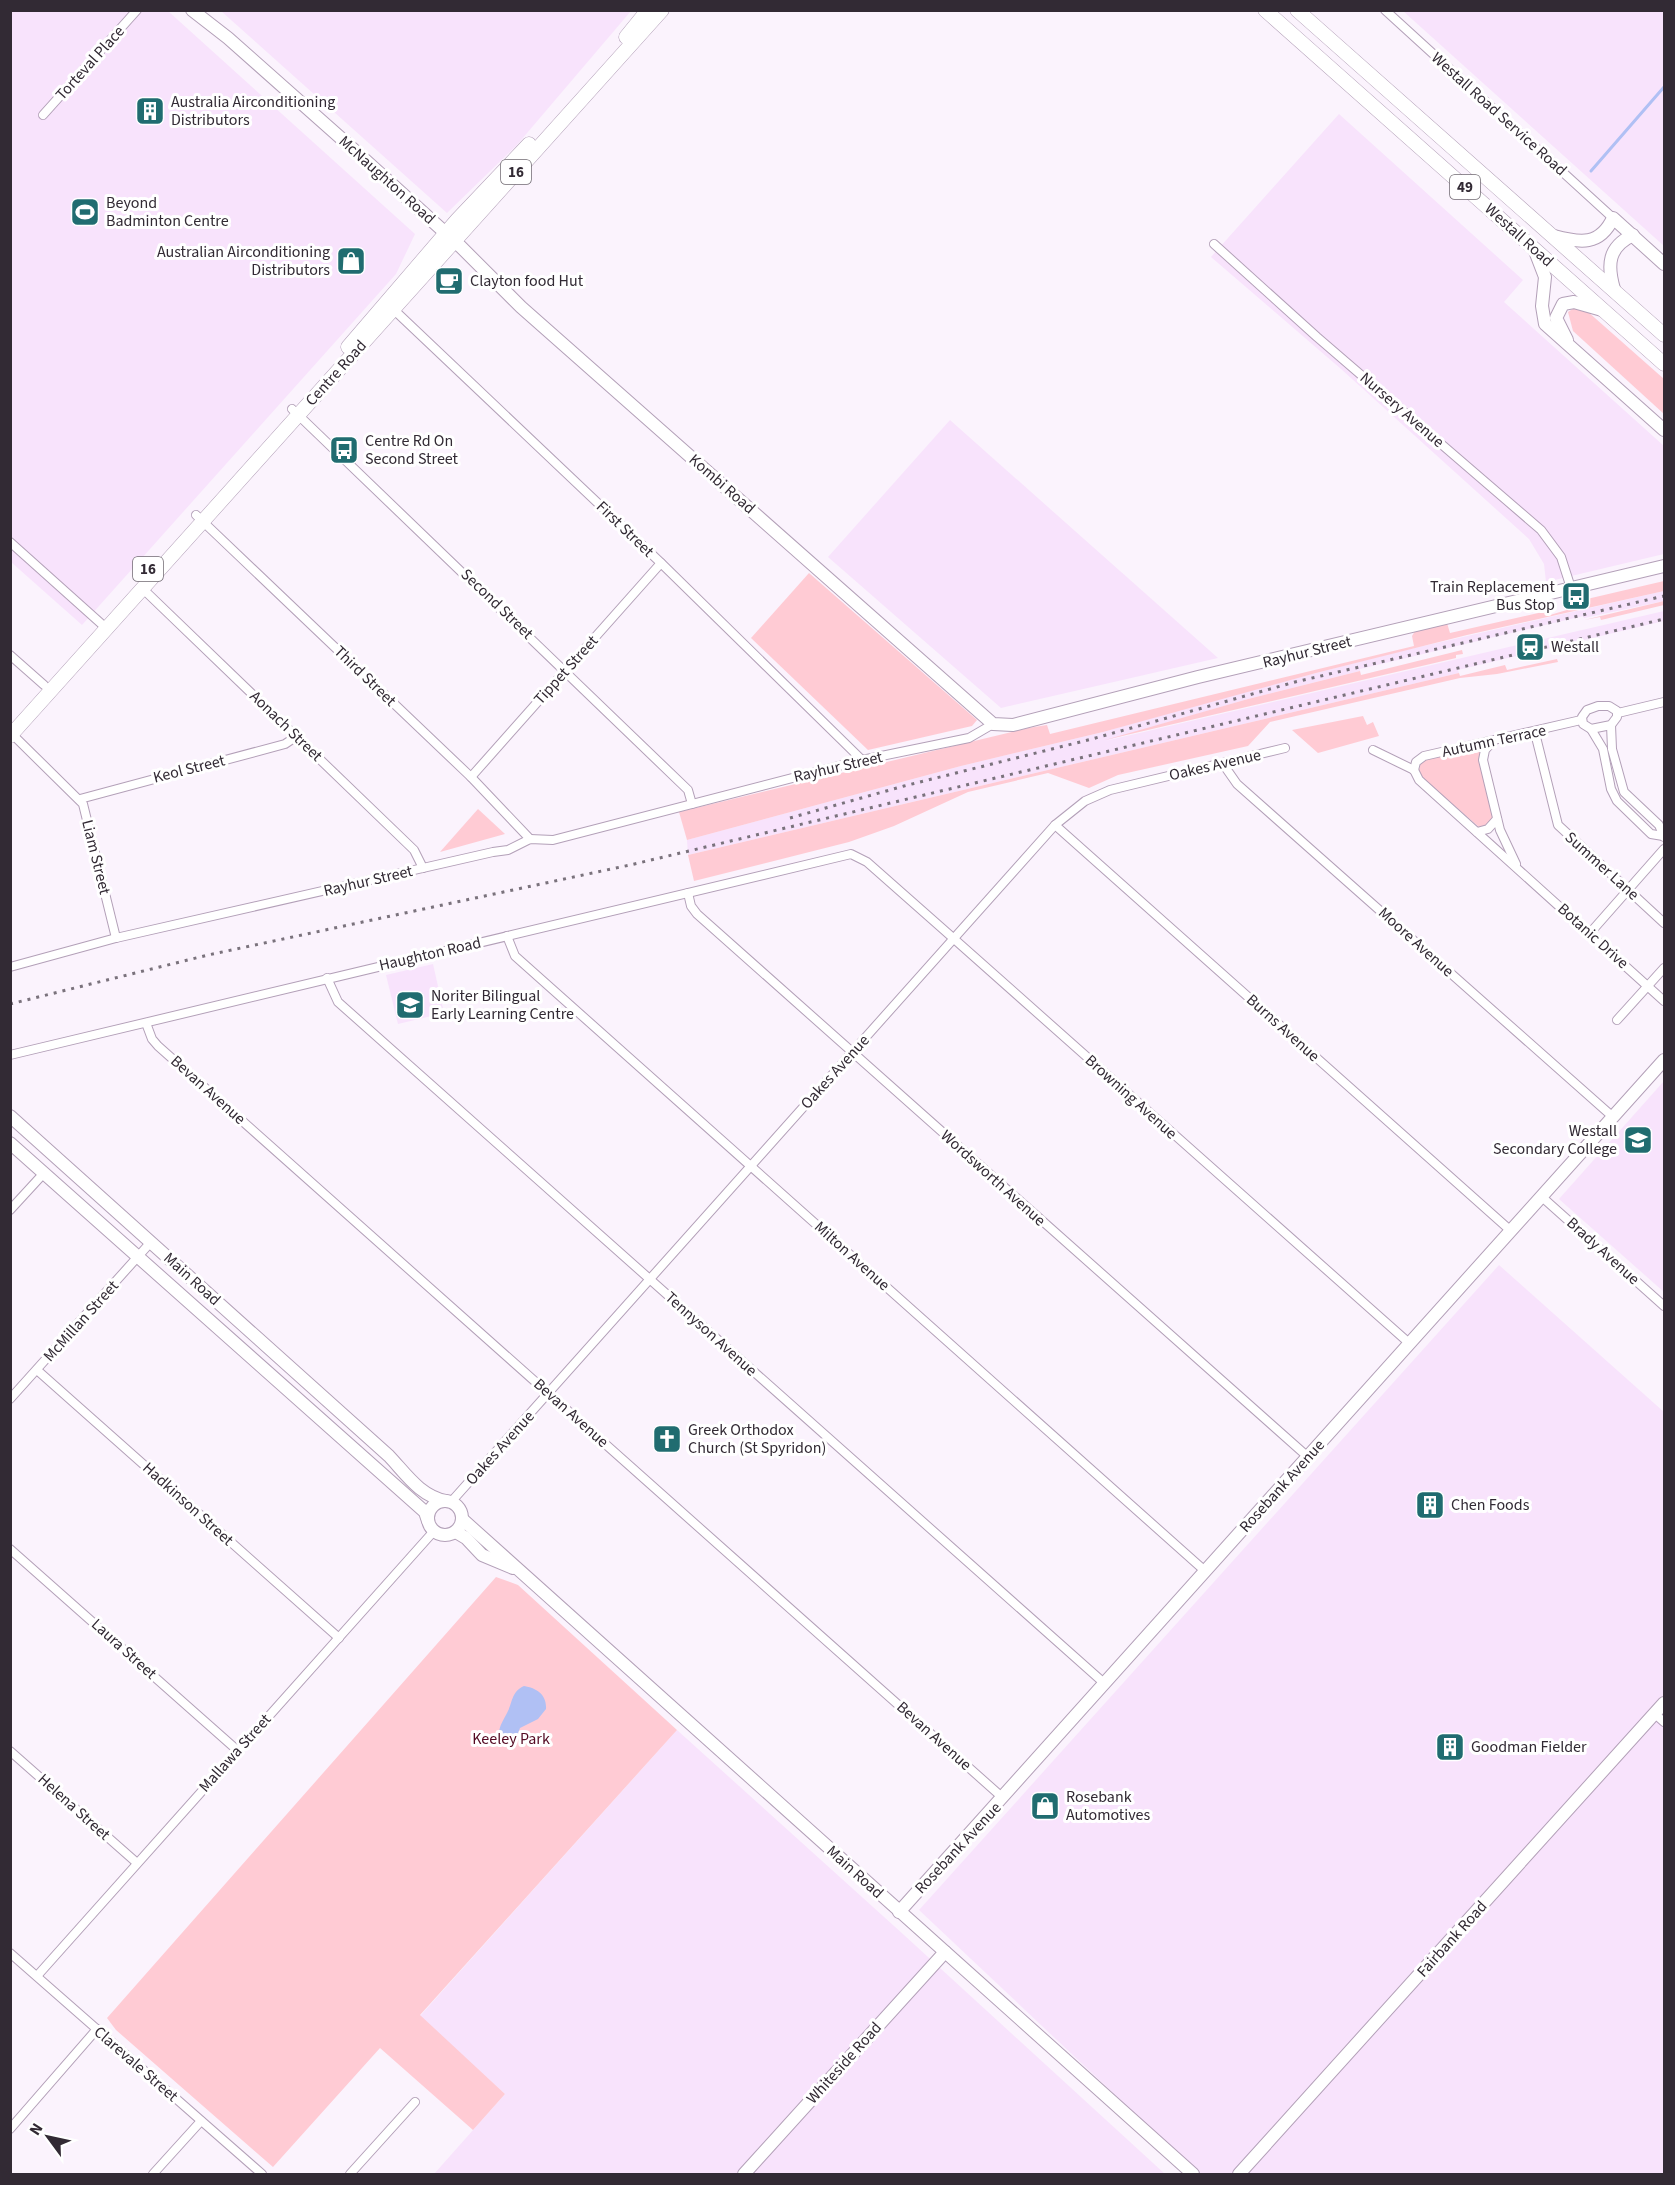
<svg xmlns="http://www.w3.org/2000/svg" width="1675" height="2185" font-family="'Source Sans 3',sans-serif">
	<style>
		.built { fill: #f8e3fc }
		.green { fill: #ffcbd4 }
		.water { fill: #b0c0f4 }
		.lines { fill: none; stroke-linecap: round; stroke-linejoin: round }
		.stream { stroke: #b0c0f4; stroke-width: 3 }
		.street-casing { stroke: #b3a0b8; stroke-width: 10 }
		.secondary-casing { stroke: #b3a0b8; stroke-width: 14 }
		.primary-casing { stroke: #b3a0b8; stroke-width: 15 }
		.street { stroke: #fff; stroke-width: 8 }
		.secondary { stroke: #fff; stroke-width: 12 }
		.primary { stroke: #fff; stroke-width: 14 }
		.rail { stroke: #7a727c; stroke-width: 3; stroke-dasharray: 3 6; stroke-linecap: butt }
		.labels { text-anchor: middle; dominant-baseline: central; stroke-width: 6; stroke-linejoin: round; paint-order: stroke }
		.shield { fill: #fff; stroke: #706a71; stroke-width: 1.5 }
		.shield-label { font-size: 15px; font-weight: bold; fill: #322a34 }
		.street-label { font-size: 16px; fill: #322a34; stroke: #fff }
		.poi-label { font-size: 16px; fill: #322a34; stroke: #fff; text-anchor: start }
		.park-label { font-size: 16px; fill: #540a23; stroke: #fff }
	</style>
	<rect width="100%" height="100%" fill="#fbf3fd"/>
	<g class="built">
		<polygon points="11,11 168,11 415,234 396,274 82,625 11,562"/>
		<polygon points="221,11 631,11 516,146 447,213"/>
		<polygon points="1403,11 1664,11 1664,246"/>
		<polygon points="1339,114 1523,280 1504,302 1664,446 1664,554 1546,582 1544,564 1529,539 1341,369 1211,257"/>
		<polygon points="950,420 1218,658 1001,708 828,557"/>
		<polygon points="1664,591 1664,601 1584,618 1583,616 1360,669 1360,671 1248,699 1105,741 1664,611 1664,621 1458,670 1459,673 688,855 687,840 961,766 1103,732 1212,700 1393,653"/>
		<polygon points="433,964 444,1013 398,1024 386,975"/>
		<polygon points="1664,1081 1664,1292 1559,1199"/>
		<polygon points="1499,1265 1664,1412 1664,2174 1199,2174 919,1910"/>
		<polygon points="677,1730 904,1935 1165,2174 434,2174 505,2094 420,2016"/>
	</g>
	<g class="green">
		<polygon points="1574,308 1587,311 1664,379 1664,414 1573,331 1568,312"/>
		<polygon points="809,573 977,720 972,726 868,750 751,638"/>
		<polygon points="1664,581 1664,591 1467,635 1316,673 1103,732 961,766 687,840 679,812 1028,728 1047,725 1050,734 1414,646 1412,636 1415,631 1447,623 1450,633 1547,611 1550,615 1587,604 1587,599"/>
		<polygon points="1664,601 1664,605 1601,620 1600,617 1584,620"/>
		<polygon points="1462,650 1463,654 1456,655 1456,658 1105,740 1248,699 1360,671 1361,675"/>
		<polygon points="1557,659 1558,662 1497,674 1460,678 1270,722 1248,746 1118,775 1089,788 1048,773 968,792 894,826 849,842 694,881 688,855 1459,673 1460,676 1505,665 1507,670"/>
		<polygon points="1363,716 1367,725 1373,722 1379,736 1318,753 1292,730"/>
		<polygon points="1483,745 1493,818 1487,826 1479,827 1418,774 1421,761"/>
		<polygon points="478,809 505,834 440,852"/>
		<polygon points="496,1577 518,1585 677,1730 420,2015 505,2094 473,2130 380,2048 273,2167 116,2030 107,2018"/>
	</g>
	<path class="water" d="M 524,1686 C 537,1688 547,1695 546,1709 L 538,1719 L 520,1728 L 515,1742 L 509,1744 C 492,1736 501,1725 507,1713 C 513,1702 511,1692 524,1686 Z"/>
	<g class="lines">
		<polyline class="stream" points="1591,171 1664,87"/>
		<g class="street-casing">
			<g id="street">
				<polyline points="1385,10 1613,218"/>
				<polyline points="43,115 137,10"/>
				<polyline points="1214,244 1317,337 1541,530 1561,557 1571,588"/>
				<polyline points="391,307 661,563 862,760"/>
				<polyline points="292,409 688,790 692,804"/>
				<polyline points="196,515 471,777 530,839"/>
				<polyline points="10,542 106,628"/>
				<polyline points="142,588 414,850 423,868"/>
				<polyline points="10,655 44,685"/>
				<polygon points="1598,706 1609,706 1617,711 1617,717 1611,725 1591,729 1583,724 1582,717 1587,710"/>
				<polyline points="1618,713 1664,702"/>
				<polyline points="1611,725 1612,749 1624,792 1659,825 1664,837"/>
				<polyline points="1591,729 1603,749 1611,789 1617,801 1651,834 1663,836"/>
				<polyline points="10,732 83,804 116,938"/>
				<polyline points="1535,733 1558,825 1664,923"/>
				<polyline points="1492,742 1485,750 1483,760 1500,830 1516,864"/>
				<polyline points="1373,750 1414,770"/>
				<polyline points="1223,764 1237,784 1613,1117"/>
				<polyline points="1414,770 1419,780 1664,1001"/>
				<polyline points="1414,770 1416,762 1424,756 1581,720"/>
				<polyline points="471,777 661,563"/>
				<polyline points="80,799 285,744 297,736"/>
				<polyline points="1055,825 1511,1231"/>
				<polyline points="1477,832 1488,829 1497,819"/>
				<polyline points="688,893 691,906 697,914 1308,1457"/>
				<polyline points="1590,933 1664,849"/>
				<polyline points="507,936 515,956 1205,1571"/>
				<polyline points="10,967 116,938 493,852 508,850 530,839 553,840 862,760 969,738 993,724"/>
				<polyline points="327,978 338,1002 1104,1683"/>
				<polyline points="1617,1020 1664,968"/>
				<polyline points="146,1023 152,1039 158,1046 1003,1798"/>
				<polyline points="10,1055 851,854 867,862 944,930 1409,1343"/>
				<polyline points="1542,1197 1664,1306"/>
				<polyline points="10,1210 44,1173"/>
				<polyline points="37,1370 339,1638"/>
				<polyline points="10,1399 151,1242"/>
				<polyline points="451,1502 1055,825 1085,801 1110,790 1285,748"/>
				<polyline points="10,1549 237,1750"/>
				<polyline points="1655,1714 1664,1722"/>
				<polyline points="10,1751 137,1863"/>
				<polyline points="10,1953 262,2174"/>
				<polyline points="37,1976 434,1531"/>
				<polyline points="10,2129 97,2029"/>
				<polyline points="153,2174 201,2121"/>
				<polyline points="350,2174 415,2102"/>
			</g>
		</g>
		<g class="secondary-casing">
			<g id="secondary">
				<polyline points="192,10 228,38 343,140 461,247 521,307 993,724 1013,725 1198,677 1664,566"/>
				<path d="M 1554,236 C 1580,243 1600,246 1613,218 L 1664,264"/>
				<polyline points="1535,251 1545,277 1542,306 1545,324 1664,430"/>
				<path d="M 1614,289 C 1607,265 1608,247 1633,235"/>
				<polyline points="1567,340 1556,318 1563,304 1574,302 1602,310"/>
				<path d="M 10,1116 L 389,1456 C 406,1474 420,1496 446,1501"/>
				<polyline points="10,1143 425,1512 428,1521"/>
				<circle cx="445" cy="1518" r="17"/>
				<polyline points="462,1519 1193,2174"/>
				<polyline points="456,1532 466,1538 482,1555 513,1568"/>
				<polyline points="899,1912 1664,1060"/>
				<polyline points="744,2174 945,1952"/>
				<polyline points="1239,2174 1664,1703"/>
			</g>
		</g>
		<g class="primary-casing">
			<g id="primary">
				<polyline points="1265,10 1664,364"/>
				<polyline points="1297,10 1664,335"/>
				<polyline points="626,37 648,10"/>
				<polyline points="348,347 457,220 529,144"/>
				<polyline points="10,736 662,10"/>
			</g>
		</g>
		<use href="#street" class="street"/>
		<use href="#secondary" class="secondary"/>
		<use href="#primary" class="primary"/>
		<g class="rail">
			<polyline points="790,818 904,786 1092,739 1295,682 1664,596"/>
			<polyline points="10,1004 208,955 630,865 1664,619"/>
		</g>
	</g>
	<defs>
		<g id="building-square" transform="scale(1.5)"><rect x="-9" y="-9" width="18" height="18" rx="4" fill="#206c70" stroke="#fff"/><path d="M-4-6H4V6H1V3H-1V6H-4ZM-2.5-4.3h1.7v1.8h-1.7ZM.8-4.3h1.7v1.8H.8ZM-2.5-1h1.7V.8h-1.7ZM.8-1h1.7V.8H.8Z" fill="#fff"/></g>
		<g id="stadium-square" transform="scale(1.5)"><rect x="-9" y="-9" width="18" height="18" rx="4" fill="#206c70" stroke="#fff"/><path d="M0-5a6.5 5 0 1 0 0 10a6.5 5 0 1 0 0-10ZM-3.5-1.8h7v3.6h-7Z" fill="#fff"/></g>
		<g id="shop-square" transform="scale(1.5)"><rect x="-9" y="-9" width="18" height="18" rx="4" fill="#206c70" stroke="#fff"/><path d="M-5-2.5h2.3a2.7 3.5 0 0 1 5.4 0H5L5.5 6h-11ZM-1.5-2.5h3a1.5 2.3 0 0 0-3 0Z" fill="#fff"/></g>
		<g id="cafe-square" transform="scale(1.5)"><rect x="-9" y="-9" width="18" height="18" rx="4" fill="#206c70" stroke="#fff"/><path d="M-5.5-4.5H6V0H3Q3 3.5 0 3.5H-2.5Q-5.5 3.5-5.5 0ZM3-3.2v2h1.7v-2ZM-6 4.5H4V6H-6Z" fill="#fff"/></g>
		<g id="bus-square" transform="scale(1.5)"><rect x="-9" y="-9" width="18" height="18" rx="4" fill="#206c70" stroke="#fff"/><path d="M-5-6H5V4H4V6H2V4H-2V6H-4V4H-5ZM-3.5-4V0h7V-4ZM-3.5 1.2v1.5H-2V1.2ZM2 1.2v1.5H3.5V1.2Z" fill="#fff"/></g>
		<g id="station-square" transform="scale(1.5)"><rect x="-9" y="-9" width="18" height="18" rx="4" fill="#206c70" stroke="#fff"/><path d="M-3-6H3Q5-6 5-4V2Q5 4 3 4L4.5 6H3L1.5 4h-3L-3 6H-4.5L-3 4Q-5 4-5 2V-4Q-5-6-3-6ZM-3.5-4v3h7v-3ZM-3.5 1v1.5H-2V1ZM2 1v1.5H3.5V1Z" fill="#fff"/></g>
		<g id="school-square" transform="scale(1.5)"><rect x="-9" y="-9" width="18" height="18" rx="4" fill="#206c70" stroke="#fff"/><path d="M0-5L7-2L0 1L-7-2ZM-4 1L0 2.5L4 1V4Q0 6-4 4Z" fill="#fff"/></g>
		<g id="church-square" transform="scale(1.5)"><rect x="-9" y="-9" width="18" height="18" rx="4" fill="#206c70" stroke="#fff"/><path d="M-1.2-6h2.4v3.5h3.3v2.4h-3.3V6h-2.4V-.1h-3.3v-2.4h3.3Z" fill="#fff"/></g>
	</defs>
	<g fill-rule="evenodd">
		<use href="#building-square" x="150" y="111"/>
		<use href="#stadium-square" x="85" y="212"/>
		<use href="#shop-square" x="351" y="261"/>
		<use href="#cafe-square" x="449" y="281"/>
		<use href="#bus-square" x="344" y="450"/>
		<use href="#bus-square" x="1576" y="596"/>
		<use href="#station-square" x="1530" y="647"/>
		<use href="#school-square" x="410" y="1005"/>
		<use href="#school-square" x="1638" y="1140"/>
		<use href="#church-square" x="667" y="1439"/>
		<use href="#building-square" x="1430" y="1505"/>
		<use href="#building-square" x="1450" y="1747"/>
		<use href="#shop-square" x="1045" y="1806"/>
	</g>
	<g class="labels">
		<g class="shield">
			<rect x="501" y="160" width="30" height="24" rx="4.5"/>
			<rect x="1450" y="175" width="30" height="24" rx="4.5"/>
			<rect x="133" y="557" width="30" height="24" rx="4.5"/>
		</g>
		<g class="shield-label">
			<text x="516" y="172">16</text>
			<text x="1465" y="187">49</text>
			<text x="148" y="569">16</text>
		</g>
		<g class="street-label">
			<text transform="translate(90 63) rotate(-48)">Torteval Place</text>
			<text transform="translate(1499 114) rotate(42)">Westall Road Service Road</text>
			<text transform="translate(387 180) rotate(42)">McNaughton Road</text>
			<text transform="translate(1519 235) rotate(42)">Westall Road</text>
			<text transform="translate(336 373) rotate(-48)">Centre Road</text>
			<text transform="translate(1402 410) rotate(41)">Nursery Avenue</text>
			<text transform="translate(722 484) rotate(41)">Kombi Road</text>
			<text transform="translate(625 529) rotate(44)">First Street</text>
			<text transform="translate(497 604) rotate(44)">Second Street</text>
			<text transform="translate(1307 652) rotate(-14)">Rayhur Street</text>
			<text transform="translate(566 670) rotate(-48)">Tippet Street</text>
			<text transform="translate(365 676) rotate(44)">Third Street</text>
			<text transform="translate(286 726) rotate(44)">Aonach Street</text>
			<text transform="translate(1494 741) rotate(-12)">Autumn Terrace</text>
			<text transform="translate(1215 765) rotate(-13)">Oakes Avenue</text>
			<text transform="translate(838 767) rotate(-13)">Rayhur Street</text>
			<text transform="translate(189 769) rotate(-14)">Keol Street</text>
			<text transform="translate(96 857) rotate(76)">Liam Street</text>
			<text transform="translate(1602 866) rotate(42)">Summer Lane</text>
			<text transform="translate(368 881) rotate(-13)">Rayhur Street</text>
			<text transform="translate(1593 936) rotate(42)">Botanic Drive</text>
			<text transform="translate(1416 942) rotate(42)">Moore Avenue</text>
			<text transform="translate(430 954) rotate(-13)">Haughton Road</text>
			<text transform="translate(1283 1028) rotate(42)">Burns Avenue</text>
			<text transform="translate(835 1072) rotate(-48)">Oakes Avenue</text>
			<text transform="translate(208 1090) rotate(42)">Bevan Avenue</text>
			<text transform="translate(1131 1097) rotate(42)">Browning Avenue</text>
			<text transform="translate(993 1178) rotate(42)">Wordsworth Avenue</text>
			<text transform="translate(1603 1251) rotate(42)">Brady Avenue</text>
			<text transform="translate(852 1256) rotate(42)">Milton Avenue</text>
			<text transform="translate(192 1279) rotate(42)">Main Road</text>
			<text transform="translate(81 1321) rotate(-48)">McMillan Street</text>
			<text transform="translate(711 1334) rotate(42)">Tennyson Avenue</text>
			<text transform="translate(571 1413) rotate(42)">Bevan Avenue</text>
			<text transform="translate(500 1448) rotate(-48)">Oakes Avenue</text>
			<text transform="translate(1282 1486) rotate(-48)">Rosebank Avenue</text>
			<text transform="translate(188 1504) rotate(42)">Hadkinson Street</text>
			<text transform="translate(124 1649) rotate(42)">Laura Street</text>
			<text transform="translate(934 1736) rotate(42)">Bevan Avenue</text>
			<text transform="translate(235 1753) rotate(-48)">Mallawa Street</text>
			<text transform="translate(74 1807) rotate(42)">Helena Street</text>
			<text transform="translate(958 1848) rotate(-47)">Rosebank Avenue</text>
			<text transform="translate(855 1872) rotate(42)">Main Road</text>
			<text transform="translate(1452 1939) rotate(-48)">Fairbank Road</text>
			<text transform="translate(844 2063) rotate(-48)">Whiteside Road</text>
			<text transform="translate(136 2064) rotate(41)">Clarevale Street</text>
		</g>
		<g class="poi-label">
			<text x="171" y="102">Australia Airconditioning<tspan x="171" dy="18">Distributors</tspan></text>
			<text x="106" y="203">Beyond<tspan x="106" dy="18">Badminton Centre</tspan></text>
			<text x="330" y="252" text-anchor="end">Australian Airconditioning<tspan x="330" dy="18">Distributors</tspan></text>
			<text x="470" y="281">Clayton food Hut</text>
			<text x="365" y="441">Centre Rd On<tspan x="365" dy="18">Second Street</tspan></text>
			<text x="1555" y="587" text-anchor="end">Train Replacement<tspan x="1555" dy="18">Bus Stop</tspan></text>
			<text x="1551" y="647">Westall</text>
			<text x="431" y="996">Noriter Bilingual<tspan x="431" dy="18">Early Learning Centre</tspan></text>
			<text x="1617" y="1131" text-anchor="end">Westall<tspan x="1617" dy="18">Secondary College</tspan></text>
			<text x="688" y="1430">Greek Orthodox<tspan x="688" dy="18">Church (St Spyridon)</tspan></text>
			<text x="1451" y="1505">Chen Foods</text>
			<text x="1471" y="1747">Goodman Fielder</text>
			<text x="1066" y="1797">Rosebank<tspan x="1066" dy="18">Automotives</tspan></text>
		</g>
		<g class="park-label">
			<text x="511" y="1739">Keeley Park</text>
		</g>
	</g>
	<rect width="1675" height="2185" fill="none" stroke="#322a34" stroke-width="24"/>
	<g transform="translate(48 2137) rotate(303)" stroke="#ffffff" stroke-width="4.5" paint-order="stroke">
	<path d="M0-4.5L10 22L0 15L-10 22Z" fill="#322a34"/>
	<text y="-9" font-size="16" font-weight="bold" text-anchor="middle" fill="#322a34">N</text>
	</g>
</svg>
